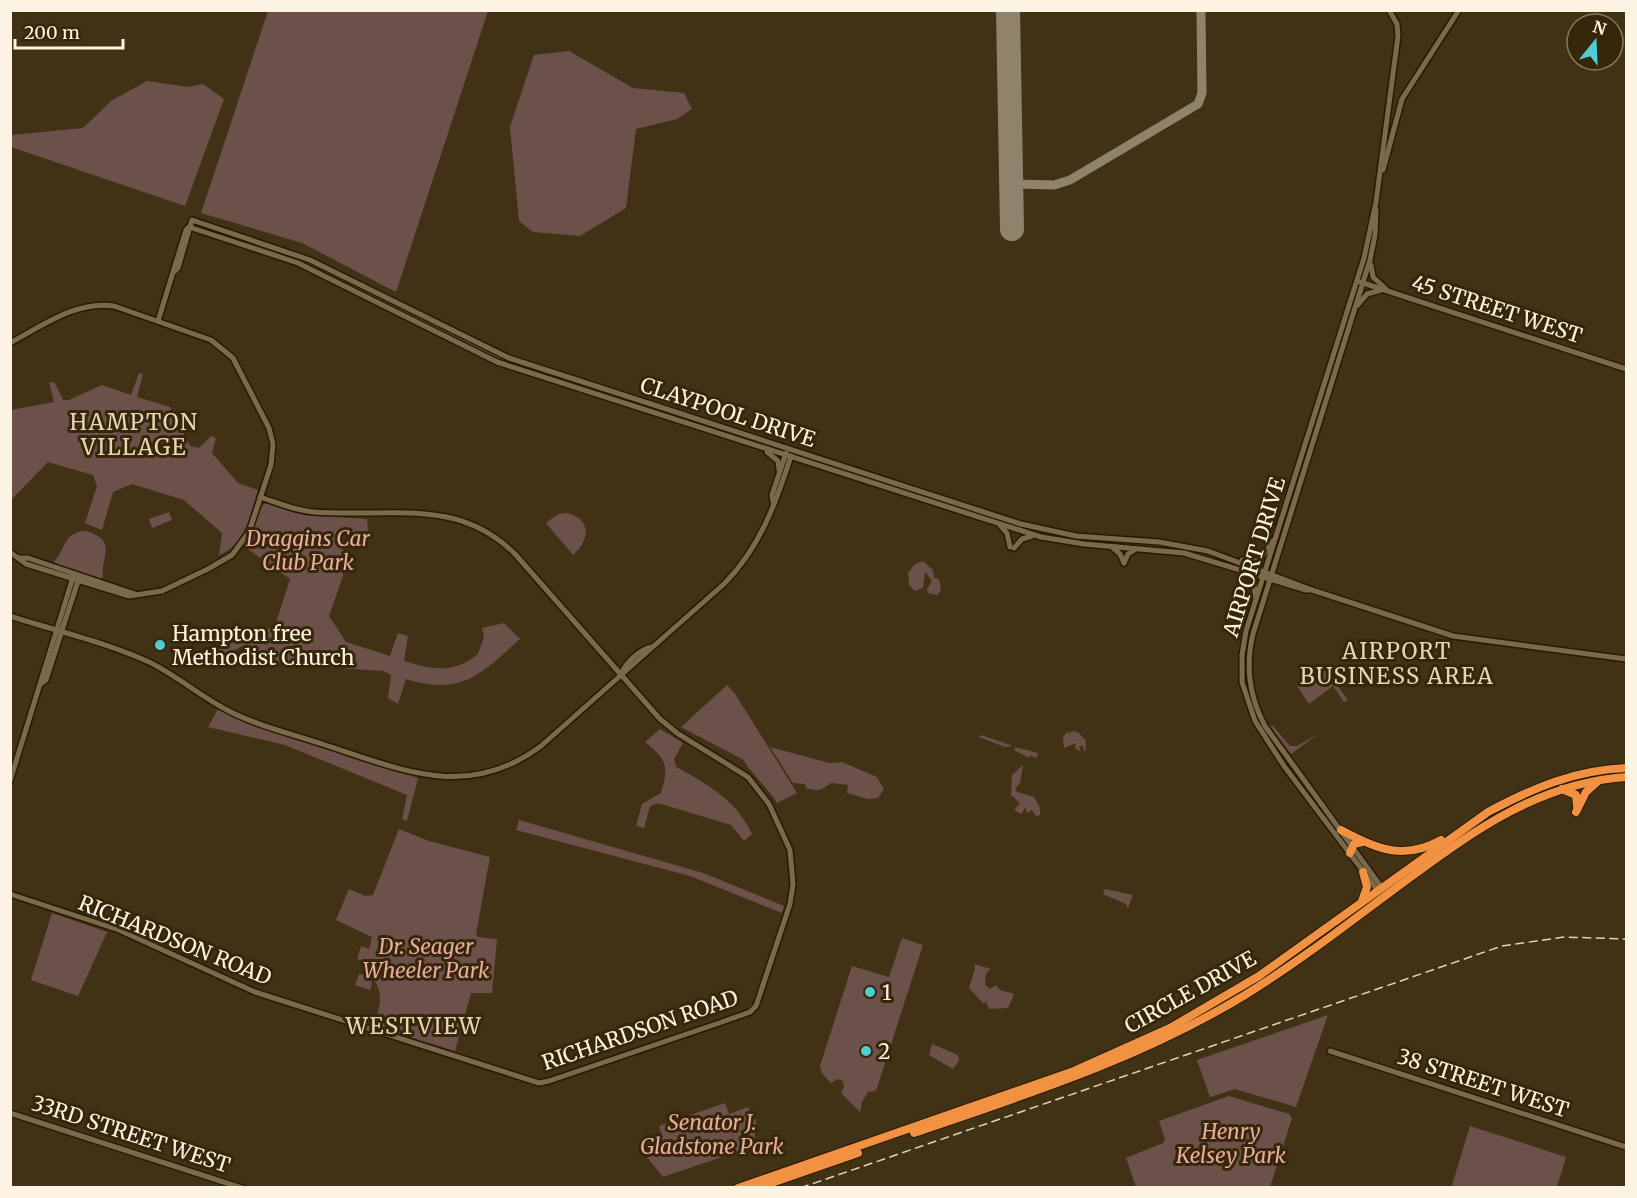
<svg xmlns="http://www.w3.org/2000/svg" width="1637" height="1198" font-family="Merriweather,serif">
	<style>
		.green { fill: #6c514b }
		.lines { fill: none; stroke-linecap: round; stroke-linejoin: round }
		.taxiway { stroke: #90836c; stroke-width: 9 }
		.runway { stroke: #90836c; stroke-width: 24 }
		.secondary-casing { stroke: #281900; stroke-width: 8 }
		.highway-casing { stroke: #281900; stroke-width: 10 }
		.secondary { stroke: #7b694c; stroke-width: 5 }
		.highway { stroke: #f19142; stroke-width: 8 }
		.rail { stroke: #dfd4c2; stroke-width: 1.5; stroke-dasharray: 9 4.5; stroke-linecap: butt }
		.poi-dot { fill: #51ccd2; stroke: #37270a; stroke-width: 2 }
		.labels { text-anchor: middle; dominant-baseline: central; stroke-width: 6; stroke-linejoin: round; paint-order: stroke }
		.street-label { font-size: 21px; fill: #fdf3e3; stroke: #37270a }
		.park-label { font-size: 21px; font-style: italic; fill: #eaac9f; stroke: #37270a }
		.poi-label { font-size: 21px; fill: #fdf3e3; stroke: #37270a; text-anchor: start }
		.neighbourhood-label { font-size: 22px; letter-spacing: 1.5px; fill: #e9d5b5; stroke: #37270a }
	</style>
	<rect width="100%" height="100%" fill="#413215"/>
	<g class="green">
		<polygon points="268,11 488,11 396,292 302,243 201,213"/>
		<polygon points="569,51 633,88 684,93 692,109 677,119 636,129 626,208 580,236 533,232 519,221 510,127 534,55"/>
		<polygon points="147,81 189,87 203,84 224,99 185,206 11,147 11,135 83,128 111,101"/>
		<polygon points="233,238 310,263 503,359 779,450 497,358 302,261"/>
		<path d="M 139,373 L 143,374 L 137,397 L 170,407 L 190,446 L 199,448 L 211,436 L 216,438 L 212,453 L 238,483 L 258,490 C 250,515 246,545 219,555 L 222,533 L 184,500 L 132,484 L 113,492 L 102,530 L 85,523 L 97,486 L 93,475 L 48,462 L 11,500 L 11,410 L 54,402 L 49,382 L 55,383 L 63,400 L 69,400 L 102,385 L 131,395 Z"/>
		<polygon points="823,464 838,468 1011,525"/>
		<path d="M 266,503 L 305,515 L 367,519 L 368,531 L 343,535 L 343,576 L 329,616 L 346,642 L 390,656 L 398,633 L 408,636 L 404,661 C 433,670 453,674 478,654 L 484,637 L 482,628 L 504,623 L 520,639 C 480,675 462,696 406,679 L 398,704 L 388,698 L 391,675 L 384,671 L 283,664 L 242,646 L 221,659 L 215,650 L 275,626 L 290,579 L 245,547 L 262,506 Z"/>
		<polygon points="169,512 172,520 152,528 149,519"/>
		<path d="M 567,513 C 592,519 590,540 573,555 L 546,523 L 558,514 Z"/>
		<path d="M 86,531 C 119,541 100,557 103,577 L 100,579 L 56,565 L 54,562 C 66,549 63,532 86,531 Z"/>
		<polygon points="1053,537 1170,546 1228,561 1165,547"/>
		<polygon points="923,561 933,570 934,578 939,579 941,590 937,595 928,593 927,589 932,581 925,571 923,588 915,591 909,585 908,573 915,564"/>
		<polygon points="1322,664 1347,699 1347,700 1344,702 1333,686 1309,704 1297,686 1320,670 1319,666"/>
		<path d="M 727,685 L 735,694 L 797,793 L 777,803 C 771,792 745,766 744,760 L 681,727 Z"/>
		<polygon points="218,709 255,725 418,778 407,821 402,819 407,795 285,745 208,727"/>
		<polygon points="1270,726 1273,726 1290,746 1297,746 1318,734 1291,754"/>
		<path d="M 660,729 L 683,743 L 674,759 L 676,767 C 709,785 735,799 752,834 L 744,841 L 731,825 L 658,803 L 650,806 L 644,828 L 636,826 L 642,804 L 661,793 C 669,766 667,760 645,742 Z"/>
		<polygon points="1068,731 1069,734 1072,731 1078,732 1086,741 1085,754 1083,746 1079,746 1081,752 1075,748 1076,743 1064,748 1063,737"/>
		<polygon points="981,735 1013,746 1005,747 979,737"/>
		<path d="M 770,747 L 829,763 L 842,762 L 877,777 L 884,789 L 878,798 L 868,799 L 847,793 L 848,785 L 831,783 C 821,790 819,792 806,788 L 805,784 L 793,783 Z"/>
		<polygon points="1015,747 1038,753 1037,758 1030,756 1029,758 1014,750"/>
		<polygon points="1023,765 1020,783 1015,789 1017,792 1034,797 1040,808 1040,815 1036,816 1032,810 1027,813 1025,807 1022,814 1014,810 1020,803 1011,795 1012,775"/>
		<polygon points="519,820 703,873 784,906 782,913 690,876 516,830"/>
		<path d="M 399,829 L 429,841 L 490,857 L 476,934 L 478,937 L 497,939 L 492,993 L 471,993 L 455,1051 L 374,1026 C 382,1000 385,988 364,970 L 365,962 L 357,959 L 361,946 L 369,949 L 372,937 L 336,920 L 349,889 L 365,896 L 373,895 Z"/>
		<polygon points="1105,889 1133,895 1128,908 1126,904 1103,894"/>
		<polygon points="52,913 107,932 78,996 31,980"/>
		<polygon points="902,938 923,945 876,1091 868,1092 862,1102 860,1112 841,1093 844,1087 843,1081 837,1079 831,1083 822,1073 820,1066 852,966 889,977"/>
		<polygon points="974,964 991,969 986,973 985,985 990,989 996,985 1000,990 1014,994 1008,1008 989,1009 986,1001 984,1004 969,988 975,968"/>
		<polygon points="359,974 367,975 372,983 370,990 355,985"/>
		<polygon points="1328,1015 1296,1107 1235,1089 1210,1097 1197,1060"/>
		<polygon points="932,1044 958,1055 959,1060 953,1069 929,1055"/>
		<polygon points="1229,1096 1289,1114 1292,1118 1270,1187 1136,1187 1126,1158 1163,1143 1165,1139 1159,1121"/>
		<polygon points="725,1103 729,1114 748,1107 752,1118 756,1120 754,1146 663,1177 646,1156 644,1143 662,1136 659,1126"/>
		<polygon points="1470,1126 1566,1157 1557,1187 1460,1188 1452,1185"/>
	</g>
	<g class="lines">
		<polyline class="taxiway" points="1011,184 1054,185 1070,180 1198,104 1202,93 1201,10"/>
		<polyline class="runway" points="1008,10 1012,229"/>
		<g class="secondary-casing">
			<g id="secondary">
				<polyline points="1383,170 1402,99 1459,10"/>
				<path d="M 1376,209 L 1375,235 L 1370,260 L 1253,634 C 1245,667 1249,696 1265,726 L 1382,888"/>
				<polyline points="189,227 298,263 497,362 1041,537 1084,544 1184,553 1306,590 1312,590"/>
				<polyline points="1371,265 1373,277 1386,289"/>
				<polyline points="175,271 178,268 192,220 310,260 509,358 1021,524 1076,536 1159,542 1208,551 1312,590 1453,636 1626,659"/>
				<polyline points="1360,282 1626,369"/>
				<polyline points="1358,305 1367,294 1381,290"/>
				<polyline points="158,321 186,230 189,227"/>
				<path d="M 10,343 C 42,326 77,300 114,306 L 211,340 L 233,358 L 269,428 L 273,444 L 271,465 L 249,532 L 232,555 L 208,569 L 162,591 L 129,596 L 26,564 L 10,552"/>
				<polyline points="767,452 778,461 779,470"/>
				<polyline points="773,502 772,495 786,453"/>
				<polyline points="1000,525 1007,533 1010,547"/>
				<polyline points="1014,548 1022,539 1032,536"/>
				<polyline points="1113,548 1120,554 1124,563"/>
				<polyline points="19,558 28,558 135,594"/>
				<polyline points="1242,560 1259,561 1273,541"/>
				<polyline points="1124,563 1128,554 1136,549"/>
				<polyline points="1245,573 1254,581 1255,596"/>
				<path d="M 10,616 C 56,631 105,642 149,662 C 176,675 200,696 227,710 C 257,726 293,734 325,745 C 403,770 467,801 541,746 L 725,583 C 760,547 776,503 791,456"/>
				<path d="M 621,675 C 624,664 640,649 652,647"/>
				<polyline points="42,683 46,680 79,578"/>
				<polyline points="10,781 74,574"/>
				<polyline points="1378,891 1284,766 1255,721 1242,682 1242,655 1246,631 1364,258 1376,202 1398,36 1397,24 1389,10"/>
				<path d="M 10,894 L 119,930 L 255,992 L 539,1083 L 549,1081 L 722,1022 L 750,1012 L 756,1006 L 790,904 L 793,884 L 790,850 L 769,804 L 748,777 L 677,733 L 660,719 L 515,554 C 457,496 388,518 314,512 C 296,511 278,503 260,497"/>
				<polyline points="1330,1051 1626,1147"/>
				<polyline points="10,1113 242,1188"/>
			</g>
		</g>
		<g class="highway-casing">
			<g id="highway">
				<polyline points="1562,789 1576,795 1577,806"/>
				<polyline points="1576,812 1586,792 1597,782"/>
				<path d="M 1341,830 C 1376,849 1404,861 1441,840"/>
				<polyline points="1350,853 1354,844 1362,842"/>
				<polyline points="1362,901 1367,887 1363,872"/>
				<path d="M 914,1133 C 1028,1094 1142,1058 1245,995 C 1302,960 1355,918 1408,879 C 1476,829 1540,783 1626,777"/>
				<path d="M 738,1188 L 1074,1071 L 1170,1028 L 1259,976 L 1488,812 C 1533,788 1575,770 1626,768"/>
				<polyline points="757,1188 858,1153"/>
			</g>
		</g>
		<use href="#secondary" class="secondary"/>
		<use href="#highway" class="highway"/>
		<polyline class="rail" points="800,1188 1502,946 1564,937 1626,939"/>
	</g>
	<g class="poi-dot">
		<circle cx="160" cy="645" r="6"/>
		<circle cx="870" cy="992" r="6"/>
		<circle cx="866" cy="1051" r="6"/>
	</g>
	<g class="labels">
		<g class="street-label">
			<text transform="translate(1497 309) rotate(18)">45 STREET WEST</text>
			<text transform="translate(728 412) rotate(18)">CLAYPOOL DRIVE</text>
			<text transform="translate(1254 557) rotate(-73)">AIRPORT DRIVE</text>
			<text transform="translate(175 940) rotate(22)">RICHARDSON ROAD</text>
			<text transform="translate(1190 992) rotate(-29)">CIRCLE DRIVE</text>
			<text transform="translate(640 1030) rotate(-19)">RICHARDSON ROAD</text>
			<text transform="translate(1483 1083) rotate(18)">38 STREET WEST</text>
			<text transform="translate(131 1134) rotate(18)">33RD STREET WEST</text>
		</g>
		<g class="park-label">
			<text x="308" y="538">Draggins Car<tspan x="308" dy="24">Club Park</tspan></text>
			<text x="426" y="946">Dr. Seager<tspan x="426" dy="24">Wheeler Park</tspan></text>
			<text x="712" y="1122">Senator J.<tspan x="712" dy="24">Gladstone Park</tspan></text>
			<text x="1231" y="1131">Henry<tspan x="1231" dy="24">Kelsey Park</tspan></text>
		</g>
		<g class="poi-label">
			<text x="172" y="633">Hampton free<tspan x="172" dy="24">Methodist Church</tspan></text>
			<text x="882" y="992">1</text>
			<text x="878" y="1051">2</text>
		</g>
		<g class="neighbourhood-label">
			<text x="134" y="422">HAMPTON<tspan x="134" dy="25">VILLAGE</tspan></text>
			<text x="1397" y="651">AIRPORT<tspan x="1397" dy="25">BUSINESS AREA</tspan></text>
			<text x="414" y="1026">WESTVIEW</text>
		</g>
	</g>
	<rect width="1637" height="1198" fill="none" stroke="#fdf3e3" stroke-width="24"/>
	<g transform="translate(1595 42) rotate(18)"><circle r="28" fill="#37270a" stroke="#867961" stroke-width="1.5"/>
	<path d="M0-4.5L10 22L0 15L-10 22Z" fill="#51ccd2"/>
	<text y="-9" font-size="16" font-weight="bold" text-anchor="middle" fill="#fdf3e3">N</text>
	</g>
	<path d="M15 39v9h108v-9" fill="none" stroke="#fdf3e3" stroke-width="3"/>
	<text x="24" y="39" font-size="18" fill="#fdf3e3" stroke="#37270a" stroke-width="4.5" paint-order="stroke">200 m</text>
</svg>
